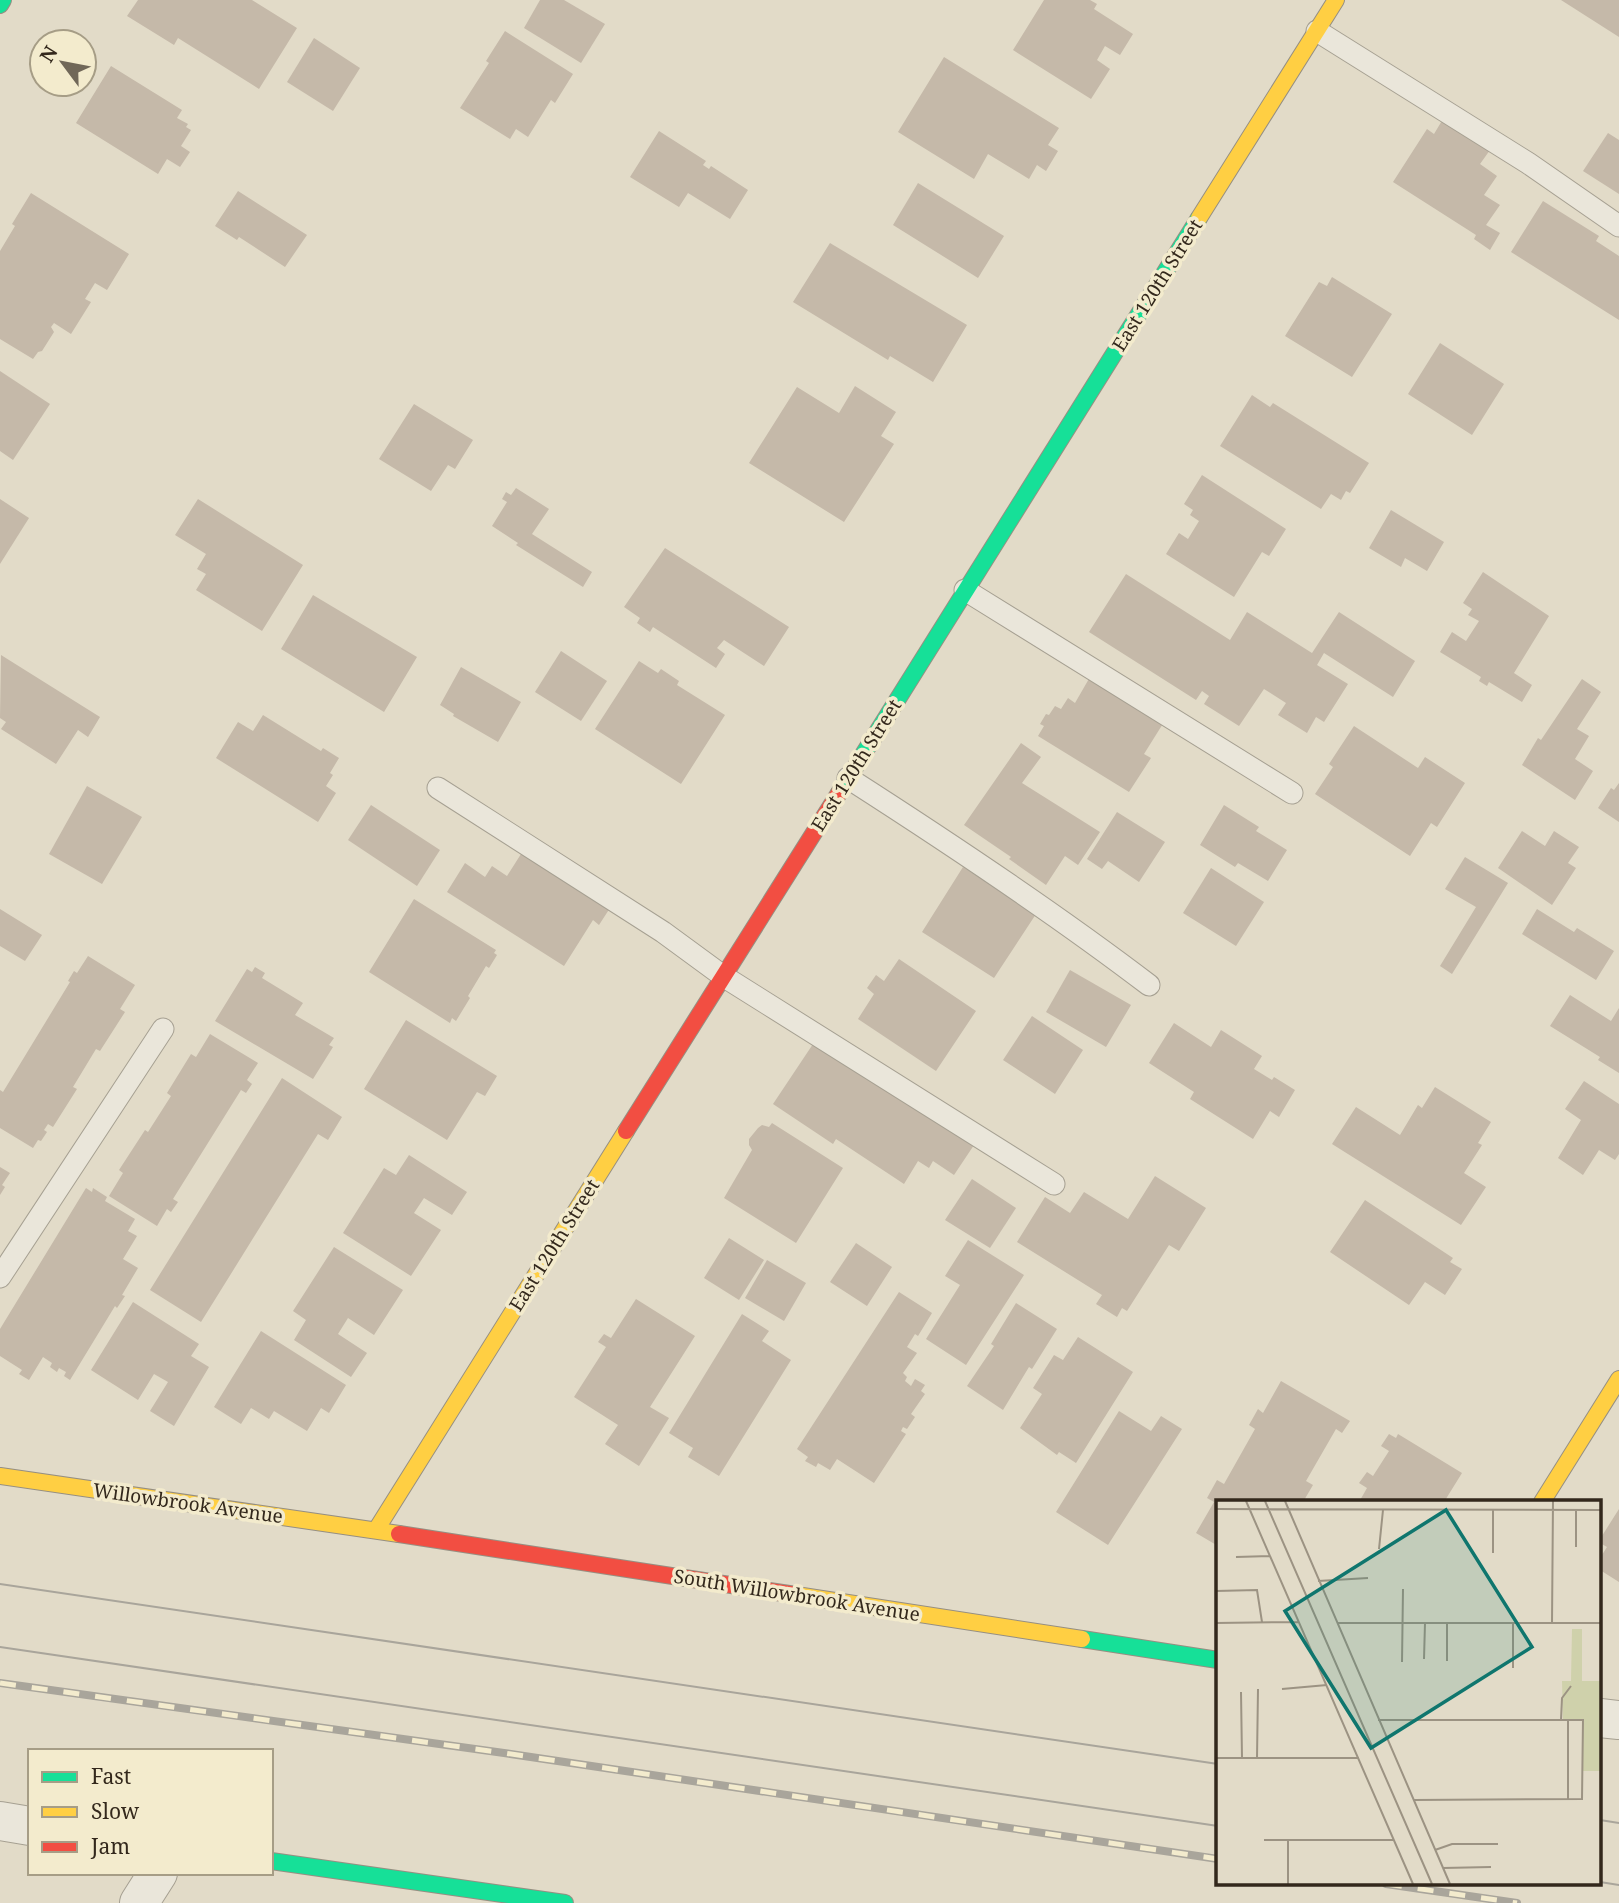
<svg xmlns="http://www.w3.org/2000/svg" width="1619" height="1903" font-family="'Noto Serif',serif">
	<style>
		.building { fill: #c5b9a9 }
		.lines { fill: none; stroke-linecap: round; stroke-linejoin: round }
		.lane-casing { stroke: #a6a092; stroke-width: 23 }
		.street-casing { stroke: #a6a092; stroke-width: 40 }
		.fast-casing { stroke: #968f82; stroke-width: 18 }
		.slow-casing { stroke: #968f82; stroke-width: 18 }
		.jam-casing { stroke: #968f82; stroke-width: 18 }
		.lane { stroke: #eae6da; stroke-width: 21 }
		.street { stroke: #eae6da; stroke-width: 38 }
		.fast { stroke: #16e098; stroke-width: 16 }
		.slow { stroke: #ffcf43; stroke-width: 16 }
		.jam { stroke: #f24e42; stroke-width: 16 }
		.tram { stroke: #a9a59b; stroke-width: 2 }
		.rail-casing { stroke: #a9a59b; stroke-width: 8 }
		.rail { stroke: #f3ebcd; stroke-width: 5; stroke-dasharray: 16; stroke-linecap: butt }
		.labels { text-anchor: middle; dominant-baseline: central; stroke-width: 7; stroke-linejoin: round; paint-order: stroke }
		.street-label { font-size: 19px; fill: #33281c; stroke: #f3ebcd }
		.inset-road { fill: none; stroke: #9c9383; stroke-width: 2 }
		.view { fill: #0f766e; fill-opacity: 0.15; stroke: #0f766e; stroke-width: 3.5 }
		.inset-edge { fill: none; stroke: #33281c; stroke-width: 3.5 }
	</style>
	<rect width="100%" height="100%" fill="#e2dbc8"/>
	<g class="building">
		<polygon points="138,0 252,0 297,28 259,89 178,38 174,45 127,16"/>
		<polygon points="540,0 564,0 605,24 581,63 524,28"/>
		<polygon points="1044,0 1090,0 1097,4 1094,9 1133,34 1120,55 1105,46 1097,60 1110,69 1091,99 1013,50"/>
		<polygon points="1561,0 1619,0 1619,37"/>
		<polygon points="505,31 573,74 555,103 551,100 528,137 516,129 510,139 460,108 489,63 486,61"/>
		<polygon points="314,38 360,68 333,111 287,82"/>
		<polygon points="944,57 1059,128 1048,145 1058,151 1046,171 1037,165 1029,179 988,154 974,179 898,132"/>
		<polygon points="111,66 182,110 177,118 188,124 186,127 191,130 181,146 190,152 180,167 167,159 158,174 76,123"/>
		<polygon points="1443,119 1490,150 1480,164 1497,176 1484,195 1500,205 1486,225 1500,233 1490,250 1474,239 1476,235 1393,182 1427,129 1434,134"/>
		<polygon points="659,131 706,161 703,165 709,169 711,166 748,190 730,219 688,193 679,207 630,177"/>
		<polygon points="1608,133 1619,140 1619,194 1583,171"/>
		<polygon points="918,183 1004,236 978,278 893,225"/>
		<polygon points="238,191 307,235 285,267 239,237 237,240 215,226"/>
		<polygon points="31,193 129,254 107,290 95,283 85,299 91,302 71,334 54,323 51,327 54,332 42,351 38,352 33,359 0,339 0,251 15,226 12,224"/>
		<polygon points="1543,201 1599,236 1596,241 1619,256 1619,320 1511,252"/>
		<polygon points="830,243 967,325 933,382 890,356 888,360 793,302"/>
		<polygon points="1332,277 1392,314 1352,377 1285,336 1319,282 1327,286"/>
		<polygon points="1440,343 1504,384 1472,435 1408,394"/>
		<polygon points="0,371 50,404 13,460 0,451"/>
		<polygon points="855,386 896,412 881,436 894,444 844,522 749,463 797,387 839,413"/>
		<polygon points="1252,395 1270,407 1273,403 1369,463 1350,493 1346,491 1341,500 1331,494 1321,509 1220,446"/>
		<polygon points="414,404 473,440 455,469 448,465 431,491 379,459"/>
		<polygon points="1202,475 1286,529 1269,556 1262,552 1234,597 1166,554 1179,533 1188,539 1199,521 1190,515 1193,510 1184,504"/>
		<polygon points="516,488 549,509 532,534 592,572 583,587 516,545 518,543 492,526 507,502 502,499 506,492 511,495"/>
		<polygon points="0,499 29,518 0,564"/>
		<polygon points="198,499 303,565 262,631 196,590 206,574 197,569 206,554 175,535"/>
		<polygon points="1391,510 1444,542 1427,571 1405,558 1401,567 1369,548"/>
		<polygon points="665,548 789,627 764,666 724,640 717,648 725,654 716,668 653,627 650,632 637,623 640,618 624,607"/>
		<polygon points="1483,572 1549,616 1514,673 1532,685 1522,702 1489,682 1487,686 1479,681 1481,677 1440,652 1452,632 1466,641 1479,621 1468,615 1472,609 1463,603"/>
		<polygon points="1126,574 1230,640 1247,612 1312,653 1339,612 1415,661 1393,697 1324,653 1317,665 1348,684 1324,722 1316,717 1307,733 1278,715 1286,703 1264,689 1239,726 1204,704 1209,696 1202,691 1196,700 1089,632"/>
		<polygon points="313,595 417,657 384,712 281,649"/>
		<polygon points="561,651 607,681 581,721 535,692"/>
		<polygon points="1,655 100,717 88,737 78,730 56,764 1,729 6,722 0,718"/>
		<polygon points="639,661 658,673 661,669 679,681 677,685 725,715 681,784 595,729"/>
		<polygon points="461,667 521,702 498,742 453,716 454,714 440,705"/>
		<polygon points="1090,677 1164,722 1144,754 1151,758 1129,792 1038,736 1044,726 1040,724 1046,714 1049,715 1055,706 1061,709 1068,698 1075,703"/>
		<polygon points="1582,679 1601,692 1577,729 1589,736 1575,759 1593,771 1575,800 1522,765 1538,738 1541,740"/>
		<polygon points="263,715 321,751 323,748 339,758 330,773 333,775 326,786 336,793 318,822 216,758 238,722 253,731"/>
		<polygon points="1354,726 1418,768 1425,757 1465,783 1437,827 1431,823 1410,856 1315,794 1333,767 1329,764"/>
		<polygon points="1021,743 1041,757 1022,783 1100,832 1078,865 1065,856 1046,885 1009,859 1011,857 964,825"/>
		<polygon points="1619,783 1619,822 1598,808 1611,788 1614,790"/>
		<polygon points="87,786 142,817 102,884 49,854"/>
		<polygon points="371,805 440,850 417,886 348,840"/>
		<polygon points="1224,805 1259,827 1256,831 1287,850 1268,881 1238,863 1235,867 1200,845"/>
		<polygon points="1117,812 1165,842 1139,882 1108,861 1102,869 1087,859"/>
		<polygon points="1522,831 1545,846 1554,831 1579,847 1568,863 1576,868 1552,905 1498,868"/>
		<polygon points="521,854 610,908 599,925 593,920 564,966 447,892 465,863 485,877 492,866 507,876"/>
		<polygon points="1465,857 1508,883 1452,974 1440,966 1476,907 1445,889"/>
		<polygon points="963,867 985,881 987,880 1036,914 994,978 922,932"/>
		<polygon points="1211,868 1264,902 1236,946 1183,913"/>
		<polygon points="414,899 496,950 494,953 497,955 489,968 486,966 468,996 470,998 456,1021 452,1018 450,1023 369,972"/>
		<polygon points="0,909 42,935 25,961 0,946"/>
		<polygon points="1537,909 1574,932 1577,928 1614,951 1596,980 1522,934"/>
		<polygon points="88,956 135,985 120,1009 125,1012 100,1051 96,1049 73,1087 77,1089 53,1127 48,1124 44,1130 47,1132 41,1141 38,1140 33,1148 0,1128 0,1090 3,1092 70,982 68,981 74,971 77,973"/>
		<polygon points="899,959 976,1011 936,1071 858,1019 874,994 867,988 876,975 884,981"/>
		<polygon points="255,967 265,973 262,978 303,1003 295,1015 334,1038 329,1045 333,1047 313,1079 215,1021 247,969 252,972"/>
		<polygon points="1070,970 1131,1005 1106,1047 1046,1012"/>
		<polygon points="1570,995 1611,1021 1619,1008 1619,1073 1598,1060 1600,1057 1550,1026"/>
		<polygon points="1032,1016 1083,1050 1055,1094 1003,1060"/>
		<polygon points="406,1020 497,1076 485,1096 477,1092 447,1140 364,1089"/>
		<polygon points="1174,1023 1211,1047 1221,1030 1262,1056 1254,1069 1272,1080 1274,1077 1295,1090 1279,1117 1270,1111 1253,1139 1190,1099 1194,1092 1149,1063"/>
		<polygon points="210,1034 258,1063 247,1080 252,1084 246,1093 241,1090 173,1199 178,1202 171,1212 167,1209 157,1226 109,1196 123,1173 119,1170 145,1130 148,1132 171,1096 167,1093 191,1054 196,1057"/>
		<polygon points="815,1041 974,1145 954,1175 933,1161 929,1168 918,1161 904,1184 836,1139 833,1144 773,1104"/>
		<polygon points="282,1078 342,1117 328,1140 318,1134 201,1322 150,1290"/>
		<polygon points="1584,1081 1619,1104 1619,1154 1615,1160 1599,1150 1583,1175 1558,1158 1581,1120 1565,1109"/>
		<polygon points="1435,1087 1491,1122 1478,1143 1482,1145 1464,1173 1486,1187 1461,1225 1332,1144 1356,1107 1400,1135 1418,1105 1422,1108"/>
		<polygon points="772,1123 843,1168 796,1243 724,1198 752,1150 749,1145 749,1139 758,1128 762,1125 769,1127"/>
		<polygon points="409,1155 467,1192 452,1215 424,1198 414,1213 441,1230 411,1276 343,1233 384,1168 396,1175"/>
		<polygon points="0,1167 10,1173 2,1185 5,1187 0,1195"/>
		<polygon points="1155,1176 1206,1208 1179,1251 1169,1245 1127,1311 1122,1308 1117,1317 1096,1304 1102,1295 1017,1242 1045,1197 1070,1213 1084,1192 1128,1219"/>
		<polygon points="972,1179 1016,1208 990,1248 945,1220"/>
		<polygon points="86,1188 92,1192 93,1188 107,1197 105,1201 135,1219 128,1231 137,1236 123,1259 138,1268 122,1295 125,1296 117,1308 115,1306 70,1380 64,1376 66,1372 59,1368 57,1372 50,1367 52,1363 43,1357 29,1380 19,1374 22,1370 0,1356 0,1329"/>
		<polygon points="1365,1200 1453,1258 1450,1262 1462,1269 1445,1295 1425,1282 1409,1305 1330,1252"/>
		<polygon points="729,1238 764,1260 739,1300 704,1278"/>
		<polygon points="968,1240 1024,1275 966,1365 926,1339 960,1285 945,1276"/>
		<polygon points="856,1243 892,1267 867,1306 830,1282"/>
		<polygon points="334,1247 403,1290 374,1335 348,1318 338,1334 367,1353 351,1377 294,1340 306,1320 293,1311"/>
		<polygon points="767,1260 806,1283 784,1321 745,1298"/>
		<polygon points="899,1292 932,1313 918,1336 915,1334 907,1347 917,1353 903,1373 907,1377 905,1381 911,1386 915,1379 925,1385 921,1391 925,1394 911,1414 915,1417 907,1429 903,1427 901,1431 906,1434 874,1483 837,1459 830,1470 818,1463 816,1467 805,1461 808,1457 797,1449"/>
		<polygon points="636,1299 695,1336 650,1407 669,1418 639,1466 605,1444 618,1425 574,1397 606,1347 598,1342 604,1334 611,1338"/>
		<polygon points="133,1302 199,1344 191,1356 209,1367 174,1426 150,1411 168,1382 154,1374 138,1400 91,1370"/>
		<polygon points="1016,1303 1057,1329 1032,1369 1029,1367 1003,1410 967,1386 994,1346 991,1344"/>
		<polygon points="742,1314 769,1331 762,1341 791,1360 719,1476 688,1457 693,1448 669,1433"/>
		<polygon points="261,1331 346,1385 329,1413 321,1408 307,1431 274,1411 269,1419 251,1408 241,1424 214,1407"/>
		<polygon points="1078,1337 1133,1372 1076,1463 1059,1452 1057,1455 1020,1428 1042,1394 1033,1388 1054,1355 1063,1360"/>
		<polygon points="1281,1381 1350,1421 1342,1433 1336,1429 1306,1481 1313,1485 1303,1502 1218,1502 1218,1546 1196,1533 1214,1502 1207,1498 1217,1480 1224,1484 1255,1429 1249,1425 1258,1409 1263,1413"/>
		<polygon points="1119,1411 1151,1431 1161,1416 1182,1429 1108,1545 1056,1512"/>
		<polygon points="1389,1434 1396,1438 1398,1434 1462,1473 1444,1502 1359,1502 1367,1488 1359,1483 1367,1472 1373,1476 1389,1451 1381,1446"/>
		<polygon points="1619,1509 1619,1582 1600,1570 1600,1558 1607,1547 1600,1543 1600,1539"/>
	</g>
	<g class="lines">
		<g class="lane-casing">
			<g id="lane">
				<polyline points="1317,31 1528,163 1619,226"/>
				<polyline points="965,590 1292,793"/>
				<path d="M 848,778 C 951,844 1052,911 1149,985"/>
				<polyline points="438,788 663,932 723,976 1054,1184"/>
				<polyline points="0,1277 163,1029"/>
			</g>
		</g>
		<g class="street-casing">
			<g id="street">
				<polyline points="1600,1718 1619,1720"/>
				<polyline points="0,1821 30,1826"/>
				<polyline points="139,1903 158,1873"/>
			</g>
		</g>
		<g class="fast-casing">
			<g id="fast">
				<polyline points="0,5 3,0"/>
				<polyline points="839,793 1199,218"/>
				<polyline points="1082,1639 1218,1660"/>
				<polyline points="271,1861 565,1903"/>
			</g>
		</g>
		<g class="slow-casing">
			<g id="slow">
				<polyline points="1199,218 1336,0"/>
				<polyline points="0,1476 399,1534"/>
				<polyline points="1542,1502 1619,1379"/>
				<polyline points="376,1530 626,1131"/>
				<polyline points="796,1595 1082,1639"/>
			</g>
		</g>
		<g class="jam-casing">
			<g id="jam">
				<polyline points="626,1131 839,793"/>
				<polyline points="399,1534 796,1595"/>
			</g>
		</g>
		<use href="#lane" class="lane"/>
		<use href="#street" class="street"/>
		<use href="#fast" class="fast"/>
		<use href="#slow" class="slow"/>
		<use href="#jam" class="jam"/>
		<g class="tram">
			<polyline points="0,1584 1218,1764"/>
			<polyline points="0,1647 1218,1826"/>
			<polyline points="1600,1820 1619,1823"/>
			<polyline points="1600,1882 1619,1885"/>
		</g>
		<g class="rail-casing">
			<g id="rail">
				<polyline points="0,1683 504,1753 1218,1859"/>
				<polyline points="1386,1884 1517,1903"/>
			</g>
		</g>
		<use href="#rail" class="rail"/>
	</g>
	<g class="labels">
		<g class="street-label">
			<text transform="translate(1157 285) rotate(-58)">East 120th Street</text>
			<text transform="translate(856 765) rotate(-58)">East 120th Street</text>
			<text transform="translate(554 1245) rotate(-58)">East 120th Street</text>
			<text transform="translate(188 1503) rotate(8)">Willowbrook Avenue</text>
			<text transform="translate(797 1595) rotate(9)">South Willowbrook Avenue</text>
		</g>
	</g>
	<g transform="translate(1216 1500)">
		<rect width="385" height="385" fill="#e2dbc8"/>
		<path d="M 356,129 L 366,129 L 366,181 L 385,181 L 385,271 L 367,271 L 367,219 L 347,219 L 346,181 L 355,181 Z" fill="#cfd1ab"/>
		<path class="inset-road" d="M 30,1 L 197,384M 49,1 L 216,384M 69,1 L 234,384M 0,9 L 385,10M 360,10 L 360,47M 163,49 L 167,10M 277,53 L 277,10M 20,57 L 54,56M 102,81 L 152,78M 0,91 L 41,90 L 46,122M 0,123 L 83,122M 121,123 L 385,123M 231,123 L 231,161M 336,123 L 337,1M 208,159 L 209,123M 186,162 L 187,89M 297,168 L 297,123M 66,189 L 111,185M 25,192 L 26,258M 162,220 L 367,220 L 366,299 L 198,300M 345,220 L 346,198 L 355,186M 0,258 L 143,258M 41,258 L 42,189M 352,299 L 352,220M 48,340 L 178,340M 219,350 L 236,344 L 282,344M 227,368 L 275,367M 72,384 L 72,340"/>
		<path class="view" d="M 230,10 L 316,147 L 155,248 L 69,111 Z"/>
		<rect width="385" height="385" class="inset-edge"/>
	</g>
	<rect x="28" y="1749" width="245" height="126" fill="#f3ebcd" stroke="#a69d86" stroke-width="2"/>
	<rect x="42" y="1772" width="35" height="10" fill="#16e098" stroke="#a69d86" stroke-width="2"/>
	<text x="91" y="1784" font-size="21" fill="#33281c">Fast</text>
	<rect x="42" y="1807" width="35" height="10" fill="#ffcf43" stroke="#a69d86" stroke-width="2"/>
	<text x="91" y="1819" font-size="21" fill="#33281c">Slow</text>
	<rect x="42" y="1842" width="35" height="10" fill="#f24e42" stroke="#a69d86" stroke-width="2"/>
	<text x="91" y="1854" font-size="21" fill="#33281c">Jam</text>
	<g transform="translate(63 63) rotate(302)"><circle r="33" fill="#f3ebcd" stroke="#a69d86" stroke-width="2"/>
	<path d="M0-5L12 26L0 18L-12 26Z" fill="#706758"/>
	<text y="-10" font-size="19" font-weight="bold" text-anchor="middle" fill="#33281c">N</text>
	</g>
</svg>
